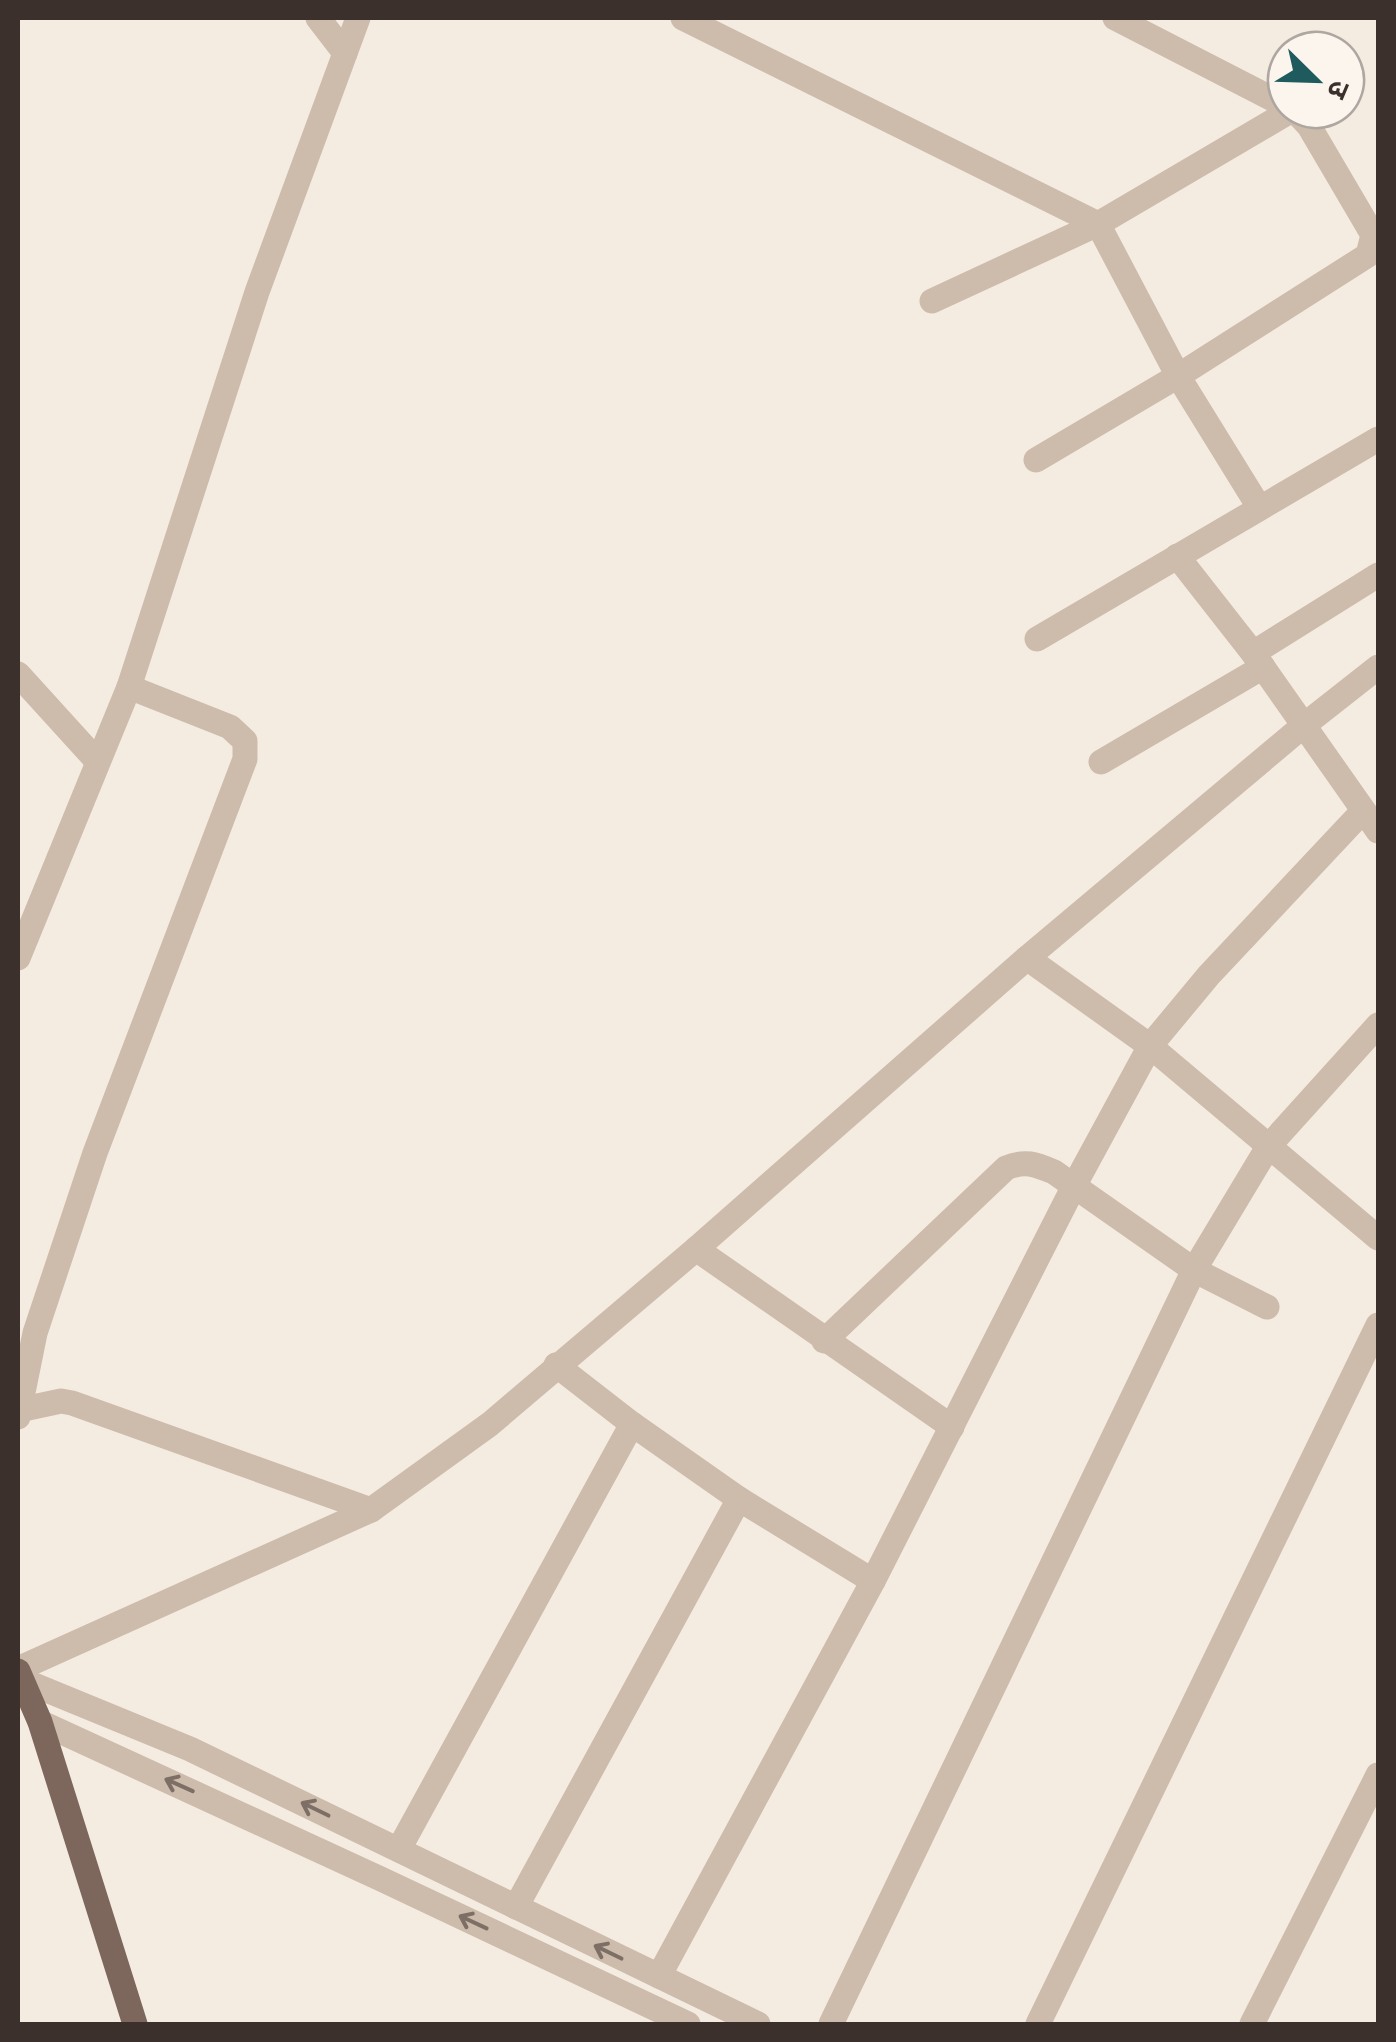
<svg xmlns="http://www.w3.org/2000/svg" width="1396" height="2042" font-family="Helvetica,'Noto Sans Devanagari',sans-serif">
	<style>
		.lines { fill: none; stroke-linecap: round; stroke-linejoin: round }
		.minor { stroke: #cdbbac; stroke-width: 25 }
		.major { stroke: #7d675c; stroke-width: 25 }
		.oneway { stroke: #7d6f65 }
	</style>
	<rect width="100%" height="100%" fill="#f4ebe1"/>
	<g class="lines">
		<g class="minor">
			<polyline points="318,18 345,53"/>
			<polyline points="683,18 1098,224 1178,376 1259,507"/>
			<polyline points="1115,18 1286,106"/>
			<polyline points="932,301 1098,224 1292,110"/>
			<polyline points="1036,460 1178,376 1368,255 1373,235 1309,126 1294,110"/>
			<polyline points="1177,556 1253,653 1378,831"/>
			<polyline points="1037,639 1378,439"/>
			<polyline points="1253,653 1378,575"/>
			<polyline points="18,674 97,761"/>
			<polyline points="1101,762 1263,667"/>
			<polyline points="18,958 129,687 257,292 358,18"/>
			<polyline points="1027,958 1150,1046 1378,1238"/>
			<polyline points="696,1249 952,1427"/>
			<path d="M 824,1341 L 1006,1168 C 1025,1160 1035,1164 1054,1172 L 1194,1270 L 1267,1307"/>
			<polyline points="556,1365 632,1424 739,1499 873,1581"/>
			<polyline points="19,1410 61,1401 72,1403 371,1510"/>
			<polyline points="18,1417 35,1333 95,1153 245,759 245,741 230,727 129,687"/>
			<polyline points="18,1669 371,1510 490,1424 696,1249 1027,958 1303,726 1378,667"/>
			<polyline points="22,1680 190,1749 758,2024"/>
			<polyline points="40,1722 381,1879 688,2024"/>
			<polyline points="399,1849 632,1424"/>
			<polyline points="516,1907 739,1499"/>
			<polyline points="659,1976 873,1581 1074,1186 1150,1046 1209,975 1363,811"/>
			<polyline points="831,2024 1194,1270 1268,1147 1378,1025"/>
			<polyline points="1038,2024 1378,1325"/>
			<polyline points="1252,2024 1378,1775"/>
		</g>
		<polyline class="major" points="18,1671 40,1722 135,2024"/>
	</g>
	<defs><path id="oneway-shaft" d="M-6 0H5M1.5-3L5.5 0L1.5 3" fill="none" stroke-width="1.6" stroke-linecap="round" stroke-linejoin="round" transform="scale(2.5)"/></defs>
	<g class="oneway">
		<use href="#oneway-shaft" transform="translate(179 1785) rotate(-156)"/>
		<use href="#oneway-shaft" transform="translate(315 1809) rotate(-154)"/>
		<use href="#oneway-shaft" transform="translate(473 1922) rotate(-155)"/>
		<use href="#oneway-shaft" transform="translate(608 1952) rotate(-154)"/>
	</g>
	<rect width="1396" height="2042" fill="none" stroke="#3b302b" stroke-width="40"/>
	<g transform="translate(1316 80) rotate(113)"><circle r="48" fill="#fbf5ee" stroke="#aea6a0" stroke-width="2.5"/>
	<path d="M0-8L18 38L0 25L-18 38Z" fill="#1f5a5e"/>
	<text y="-15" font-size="28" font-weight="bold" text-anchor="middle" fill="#3b302b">उ</text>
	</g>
</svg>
